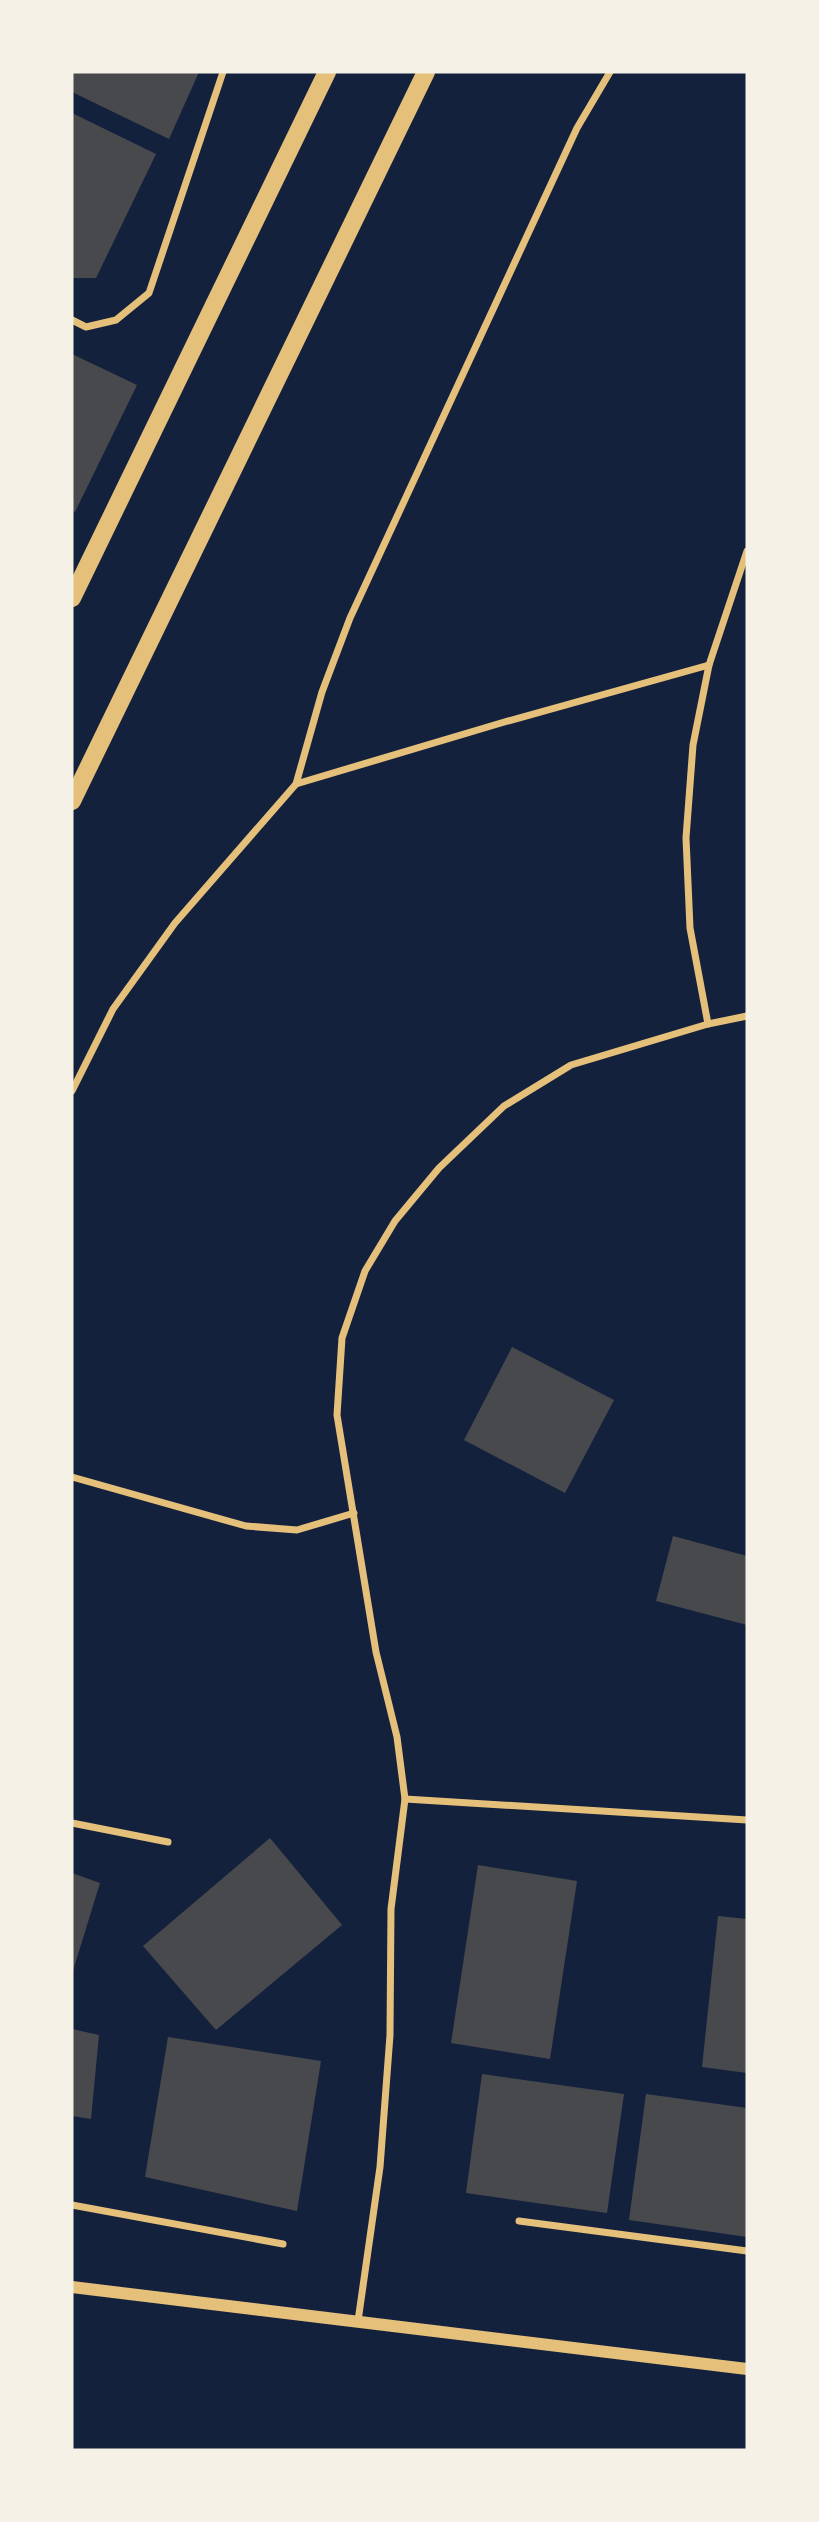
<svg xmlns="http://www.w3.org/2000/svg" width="819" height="2522" font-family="Commissioner,sans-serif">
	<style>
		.building { fill: #48494c }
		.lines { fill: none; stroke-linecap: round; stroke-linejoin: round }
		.minor { stroke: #e5c07b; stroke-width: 7 }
		.tertiary { stroke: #e5c07b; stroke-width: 12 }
		.primary { stroke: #e5c07b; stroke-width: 18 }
	</style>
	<rect width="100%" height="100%" fill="#14213d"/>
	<g class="building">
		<polygon points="72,72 199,72 169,139 72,92"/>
		<polygon points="72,113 156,154 96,278 72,278"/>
		<polygon points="72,354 137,385 75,512 72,510"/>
		<polygon points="512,1347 614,1400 565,1493 464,1440"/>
		<polygon points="673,1536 747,1556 747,1625 656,1601"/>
		<polygon points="270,1838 342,1925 216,2030 143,1946"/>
		<polygon points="478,1865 577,1881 550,2059 451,2043"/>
		<polygon points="72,1873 100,1883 72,1974"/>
		<polygon points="718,1916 747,1919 747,2073 702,2067"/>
		<polygon points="72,2029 99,2035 91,2119 72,2116"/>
		<polygon points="168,2037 321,2061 297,2211 145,2177"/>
		<polygon points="482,2074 624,2094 607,2213 466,2193"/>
		<polygon points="646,2094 747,2108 747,2237 629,2220"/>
	</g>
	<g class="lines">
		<g class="minor">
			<polyline points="72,320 86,327 116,320 149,293 223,72"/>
			<polyline points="296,784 322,692 350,618 577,128 610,72"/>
			<polyline points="708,1024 690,928 686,838 693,745 709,665 747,551"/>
			<polyline points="72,1091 113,1009 175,923 296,784 501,723 709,665"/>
			<polyline points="72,1477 246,1526 297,1530 354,1513"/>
			<polyline points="405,1799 747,1820"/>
			<polyline points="72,1823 168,1842"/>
			<polyline points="72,2205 283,2244"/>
			<polyline points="519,2221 747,2251"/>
			<polyline points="358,2321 380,2167 390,2035 391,1909 405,1799 397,1737 376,1652 337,1415 342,1338 365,1271 395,1221 439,1168 504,1106 571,1065 708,1024 747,1016"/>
		</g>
		<polyline class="tertiary" points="72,2287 747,2369"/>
		<g class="primary">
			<polyline points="72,598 327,72"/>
			<polyline points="72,801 426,72"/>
		</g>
	</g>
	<rect width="819" height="2522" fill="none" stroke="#f6f1e7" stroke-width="147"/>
</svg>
